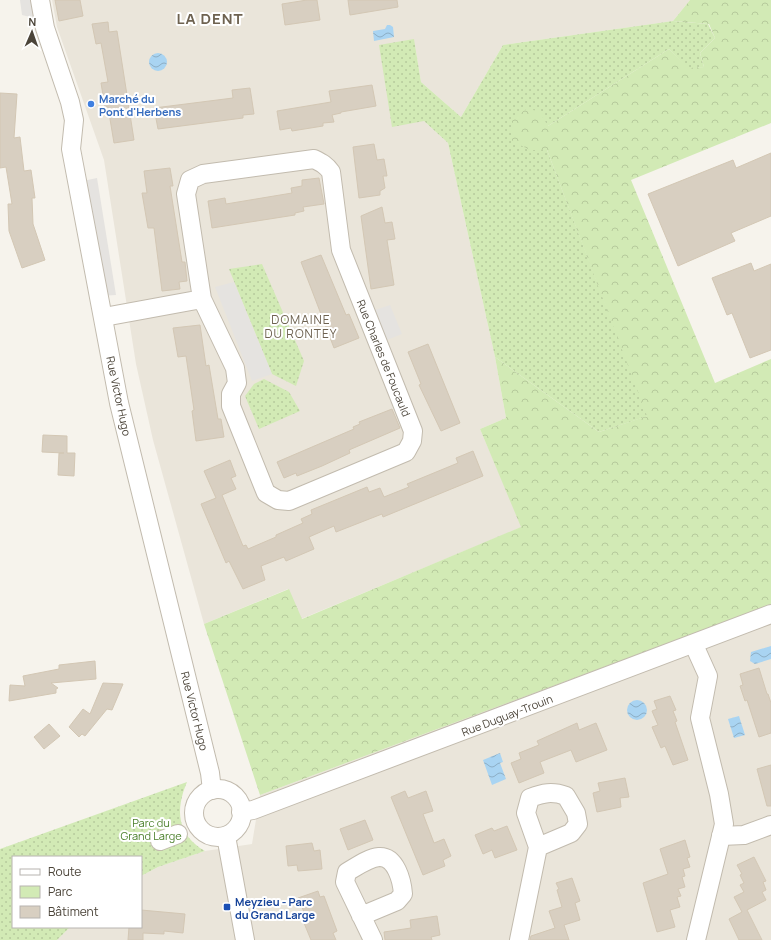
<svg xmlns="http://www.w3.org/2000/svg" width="771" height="940" font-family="Manrope,sans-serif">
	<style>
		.residential { fill: #eae5da }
		.green { fill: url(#green-dots) }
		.forest { fill: url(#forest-crowns) }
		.parking { fill: #e5e3e0 }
		.water { fill: url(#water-waves) }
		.building { fill: #d8cfc1; stroke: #d3c7b4 }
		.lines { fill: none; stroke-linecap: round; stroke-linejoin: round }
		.minor-casing { stroke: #c2bbae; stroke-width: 20 }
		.minor { stroke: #fff; stroke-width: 18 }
		.shop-dot { fill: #3f7fe0; stroke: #fff; stroke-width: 1.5 }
		.transit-dot { fill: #1a4fb4; stroke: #fff; stroke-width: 1.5 }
		.labels { text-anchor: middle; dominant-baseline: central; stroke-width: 4; stroke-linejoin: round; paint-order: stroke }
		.shop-label { font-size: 11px; font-weight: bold; fill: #366cbe; stroke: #fff; text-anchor: start }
		.street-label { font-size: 11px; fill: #4b4439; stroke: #fff }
		.park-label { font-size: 11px; fill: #4a7f2a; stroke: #fff }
		.transit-label { font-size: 11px; font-weight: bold; fill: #164399; stroke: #fff; text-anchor: start }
		.neighbourhood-label { font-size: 12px; letter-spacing: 1px; fill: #6e6250; stroke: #fff }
		.district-label { font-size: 15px; font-weight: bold; letter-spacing: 1px; fill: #6e6250; stroke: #fff }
	</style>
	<defs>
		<pattern id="green-dots" width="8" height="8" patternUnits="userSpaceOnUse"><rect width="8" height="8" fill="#d2eab5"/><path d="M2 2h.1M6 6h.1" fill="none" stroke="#b6ca9c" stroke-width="1.8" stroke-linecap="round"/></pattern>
		<pattern id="forest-crowns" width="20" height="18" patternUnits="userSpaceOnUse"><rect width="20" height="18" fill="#d2eab5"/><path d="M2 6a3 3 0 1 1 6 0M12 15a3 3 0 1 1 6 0" fill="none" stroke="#b6ca9c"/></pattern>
		<pattern id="water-waves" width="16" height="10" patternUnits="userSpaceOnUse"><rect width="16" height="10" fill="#a9d4f2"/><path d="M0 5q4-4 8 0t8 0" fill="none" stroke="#8caec5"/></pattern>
	</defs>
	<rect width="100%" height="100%" fill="#f6f3ec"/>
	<g class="residential">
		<polygon points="52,0 690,0 673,21 503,45 461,117 421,82 414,39 424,121 448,143 495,357 506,418 480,429 522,527 301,619 288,589 204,624 153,440 136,364 104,160 57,27"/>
		<polygon points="771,605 771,940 57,940 70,927 141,927 141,876 158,867 205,851 252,844 260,795"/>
	</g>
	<g class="green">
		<polygon points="673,21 708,24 715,38 700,53 704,67 689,69 669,49 548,126 530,150 547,150 648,416 599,432 495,357 448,143 424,121 392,127 379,45 414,39 421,82 461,117 503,45"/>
		<polygon points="262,264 304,361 296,386 272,374 229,269"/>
		<polygon points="264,379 289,392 300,411 259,429 245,396 254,384"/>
		<path d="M 187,782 C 175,810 177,835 205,851 L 158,867 L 141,876 L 141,857 L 13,857 L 13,927 L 70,927 L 57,940 L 0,940 L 0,849 Z"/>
	</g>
	<polygon class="forest" points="690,0 771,0 771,123 631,180 715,383 771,359 771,605 260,795 204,624 289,589 302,619 521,527 480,429 506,418 495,357 599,432 647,416 547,150 530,150 512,141 512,120 526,109 539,111 548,126 669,49 689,68 704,67 700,53 715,38 709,24 673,21"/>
	<g class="parking">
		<polygon points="20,0 31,0 34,18 22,15"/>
		<polygon points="97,178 116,295 100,296 78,182"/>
		<polygon points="234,282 272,374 252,381 215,287"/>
		<polygon points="390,305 402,334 387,340 375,310"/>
	</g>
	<g class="water">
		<polygon points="387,25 390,25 393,27 394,37 374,41 373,31 385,29"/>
		<circle cx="158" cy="62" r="9"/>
		<polygon points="771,646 771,659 755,664 750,661 751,652"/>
		<circle cx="637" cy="710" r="10"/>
		<polygon points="739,716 745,735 734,738 728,719"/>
		<polygon points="500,753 503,762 500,763 506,779 492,785 483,760"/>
	</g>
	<g class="building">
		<polygon points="55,0 80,0 83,16 59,21"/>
		<polygon points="307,0 317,0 320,20 285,25 282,4"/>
		<polygon points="348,0 397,0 398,7 350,15"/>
		<polygon points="108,22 109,32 117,31 134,140 114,143 108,107 105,107 101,83 108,82 101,43 96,44 92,24"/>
		<polygon points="372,85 376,106 341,112 341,113 332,115 334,122 323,123 323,126 292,131 291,128 280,130 277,111 331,102 329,91"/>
		<polygon points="250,88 254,114 243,115 243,118 158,129 154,108 233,98 232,90"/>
		<polygon points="0,93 17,94 14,138 20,137 24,171 31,170 35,198 32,198 33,224 45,260 22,268 9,231 8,204 12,204 6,167 0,168"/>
		<polygon points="374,144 377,160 384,159 387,176 383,176 385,188 380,191 380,195 359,198 353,147"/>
		<polygon points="771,153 771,216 731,233 735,241 678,266 648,194 733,160 736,168"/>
		<polygon points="170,168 173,186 170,186 182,262 185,262 187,281 179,282 180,289 162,291 154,228 148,228 142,193 147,193 144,171"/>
		<polygon points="319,178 324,204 303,207 304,211 295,213 295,215 212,228 208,201 225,198 226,204 292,193 291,188 302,186 302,180"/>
		<polygon points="382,207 385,223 392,222 395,239 387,240 394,285 371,289 361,216"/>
		<polygon points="321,255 346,315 349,314 359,338 334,348 301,262"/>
		<polygon points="751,263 754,271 771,264 771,350 750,358 732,313 727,315 712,278"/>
		<polygon points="200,325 206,366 209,365 218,419 221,419 224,437 196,441 192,411 194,410 186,356 178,357 173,328"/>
		<polygon points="428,344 460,423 441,431 419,385 421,384 408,352"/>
		<polygon points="392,409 400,428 349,450 350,453 322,466 297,476 296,473 284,478 277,462 354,429 353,427 360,424 359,422"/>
		<polygon points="43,435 67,436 67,453 75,453 74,476 58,475 59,453 64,453 42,452"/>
		<polygon points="473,451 483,476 383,517 382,514 336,532 334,526 309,537 314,549 286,561 284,557 261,566 265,580 243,589 229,561 226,563 201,504 216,498 204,471 230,460 236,476 231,478 236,489 222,495 243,546 246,545 248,549 276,537 276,535 303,523 301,519 312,514 311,510 367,487 369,492 380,488 384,497 409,487 407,484 458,463 456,458"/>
		<polygon points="95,661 96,679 51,683 58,688 56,689 56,693 9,701 10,685 25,686 23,676 59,669 59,665"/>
		<polygon points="759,668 767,694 768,694 771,703 771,733 759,737 747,700 745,701 740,686 743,685 740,674"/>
		<polygon points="103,683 123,684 112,710 107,709 85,736 82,734 79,737 69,727 83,709 90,714"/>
		<polygon points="670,696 676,710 673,711 677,721 675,722 688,760 673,765 665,746 661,748 652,727 658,725 652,711 657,709 654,701"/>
		<polygon points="577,723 579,730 596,723 607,750 576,762 571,750 540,762 544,773 519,783 511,763 521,759 519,753 539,745 537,741"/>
		<polygon points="49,724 60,736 44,749 34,737"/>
		<polygon points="771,765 771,806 767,806 757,769"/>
		<polygon points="625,778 629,797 620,798 621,807 597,812 593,793 600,791 598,783"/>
		<polygon points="405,791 408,798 426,791 433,811 423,814 434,843 444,839 451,856 443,860 445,866 423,875 391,797"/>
		<polygon points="365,820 373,840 348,850 340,829"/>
		<polygon points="507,826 517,850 495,858 492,850 483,854 475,835 492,828 494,831"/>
		<polygon points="685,840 690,857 687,858 690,867 683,869 685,876 682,877 685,887 678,889 681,896 677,897 680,907 670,910 675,927 657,932 643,883 668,874 660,849"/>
		<polygon points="312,843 314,851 320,850 322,869 298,871 297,865 288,866 286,846"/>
		<polygon points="754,857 766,881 763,882 766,890 762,892 766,900 747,910 762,940 739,940 729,919 742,912 734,897 744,892 740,885 744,883 740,875 742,874 737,865"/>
		<polygon points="572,878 580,901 575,903 580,920 564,925 569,940 530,940 531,936 555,928 549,911 562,907 557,890 559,889 556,883"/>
		<polygon points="318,891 320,897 324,896 337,931 333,933 336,940 311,940 304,923 303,913 304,912 298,898"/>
		<polygon points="141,910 185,914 183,933 164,931 164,934 143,933 143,940 128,940 129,927 141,927"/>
		<polygon points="437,916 440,935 431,937 432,940 385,940 384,932 411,928 410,920"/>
	</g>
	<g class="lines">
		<g class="minor-casing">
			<g id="minor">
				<polyline points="40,0 45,28 70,102 74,120 71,149 119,403 210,773 212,790"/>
				<path d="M 104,317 L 202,299 L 186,194 L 190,180 L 203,174 L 314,159 C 322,163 326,165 331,172 L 341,250 L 413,431 L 412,441 L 406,452 L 289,501 L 278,500 L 266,493 L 231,406 L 231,394 L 237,383 L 235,368 L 202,299"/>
				<polyline points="694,645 708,676 700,718 719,794 724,824 696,940"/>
				<circle cx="218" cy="813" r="24"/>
				<polyline points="241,812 253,810 771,614"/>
				<polyline points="226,836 245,940"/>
				<polyline points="721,836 744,835 771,825"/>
				<polyline points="160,841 178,834"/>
				<path d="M 361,916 L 397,901 L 403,894 C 402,881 396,856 379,857 C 368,858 356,867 347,872 L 345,882 L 373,940"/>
				<path d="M 519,940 L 538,847 L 526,813 L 530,798 C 543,793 552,791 566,796 L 576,813 L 578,824 L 571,833 L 538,847"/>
			</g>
		</g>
		<use href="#minor" class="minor"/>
	</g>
	<circle class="shop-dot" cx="91" cy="104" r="4"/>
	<rect class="transit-dot" x="223" y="903" width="8" height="8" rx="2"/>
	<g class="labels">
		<g class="shop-label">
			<text x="99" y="98">Marché du<tspan x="99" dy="13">Pont d'Herbens</tspan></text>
		</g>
		<g class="street-label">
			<text transform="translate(384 358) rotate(68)">Rue Charles de Foucauld</text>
			<text transform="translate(119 396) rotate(78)">Rue Victor Hugo</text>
			<text transform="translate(195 711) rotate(76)">Rue Victor Hugo</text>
			<text transform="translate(507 715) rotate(-21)">Rue Duguay-Trouin</text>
		</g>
		<g class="park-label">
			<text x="151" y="822">Parc du<tspan x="151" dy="13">Grand Large</tspan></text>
		</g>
		<g class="transit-label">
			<text x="235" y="901">Meyzieu - Parc<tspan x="235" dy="13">du Grand Large</tspan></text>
		</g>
		<g class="neighbourhood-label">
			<text x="301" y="319">DOMAINE<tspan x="301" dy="14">DU RONTEY</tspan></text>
		</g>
		<g class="district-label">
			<text x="210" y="18">LA DENT</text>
		</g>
	</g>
	<rect x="12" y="856" width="130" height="72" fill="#ffffff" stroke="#b7b4b0"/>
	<rect x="20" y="869" width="20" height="6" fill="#ffffff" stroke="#b7b4b0"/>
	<text x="48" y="876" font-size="12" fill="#4b4439">Route</text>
	<rect x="20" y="886" width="20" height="12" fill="#d2eab5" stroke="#b7b4b0"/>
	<text x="48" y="896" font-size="12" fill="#4b4439">Parc</text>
	<rect x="20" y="906" width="20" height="12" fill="#d8cfc1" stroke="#b7b4b0"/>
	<text x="48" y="916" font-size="12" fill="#4b4439">Bâtiment</text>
	<g transform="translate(32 32) rotate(2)" stroke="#ffffff" stroke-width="3" paint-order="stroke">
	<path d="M0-3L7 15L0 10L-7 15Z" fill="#4b4439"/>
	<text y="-6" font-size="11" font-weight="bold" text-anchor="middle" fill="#4b4439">N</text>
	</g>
</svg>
